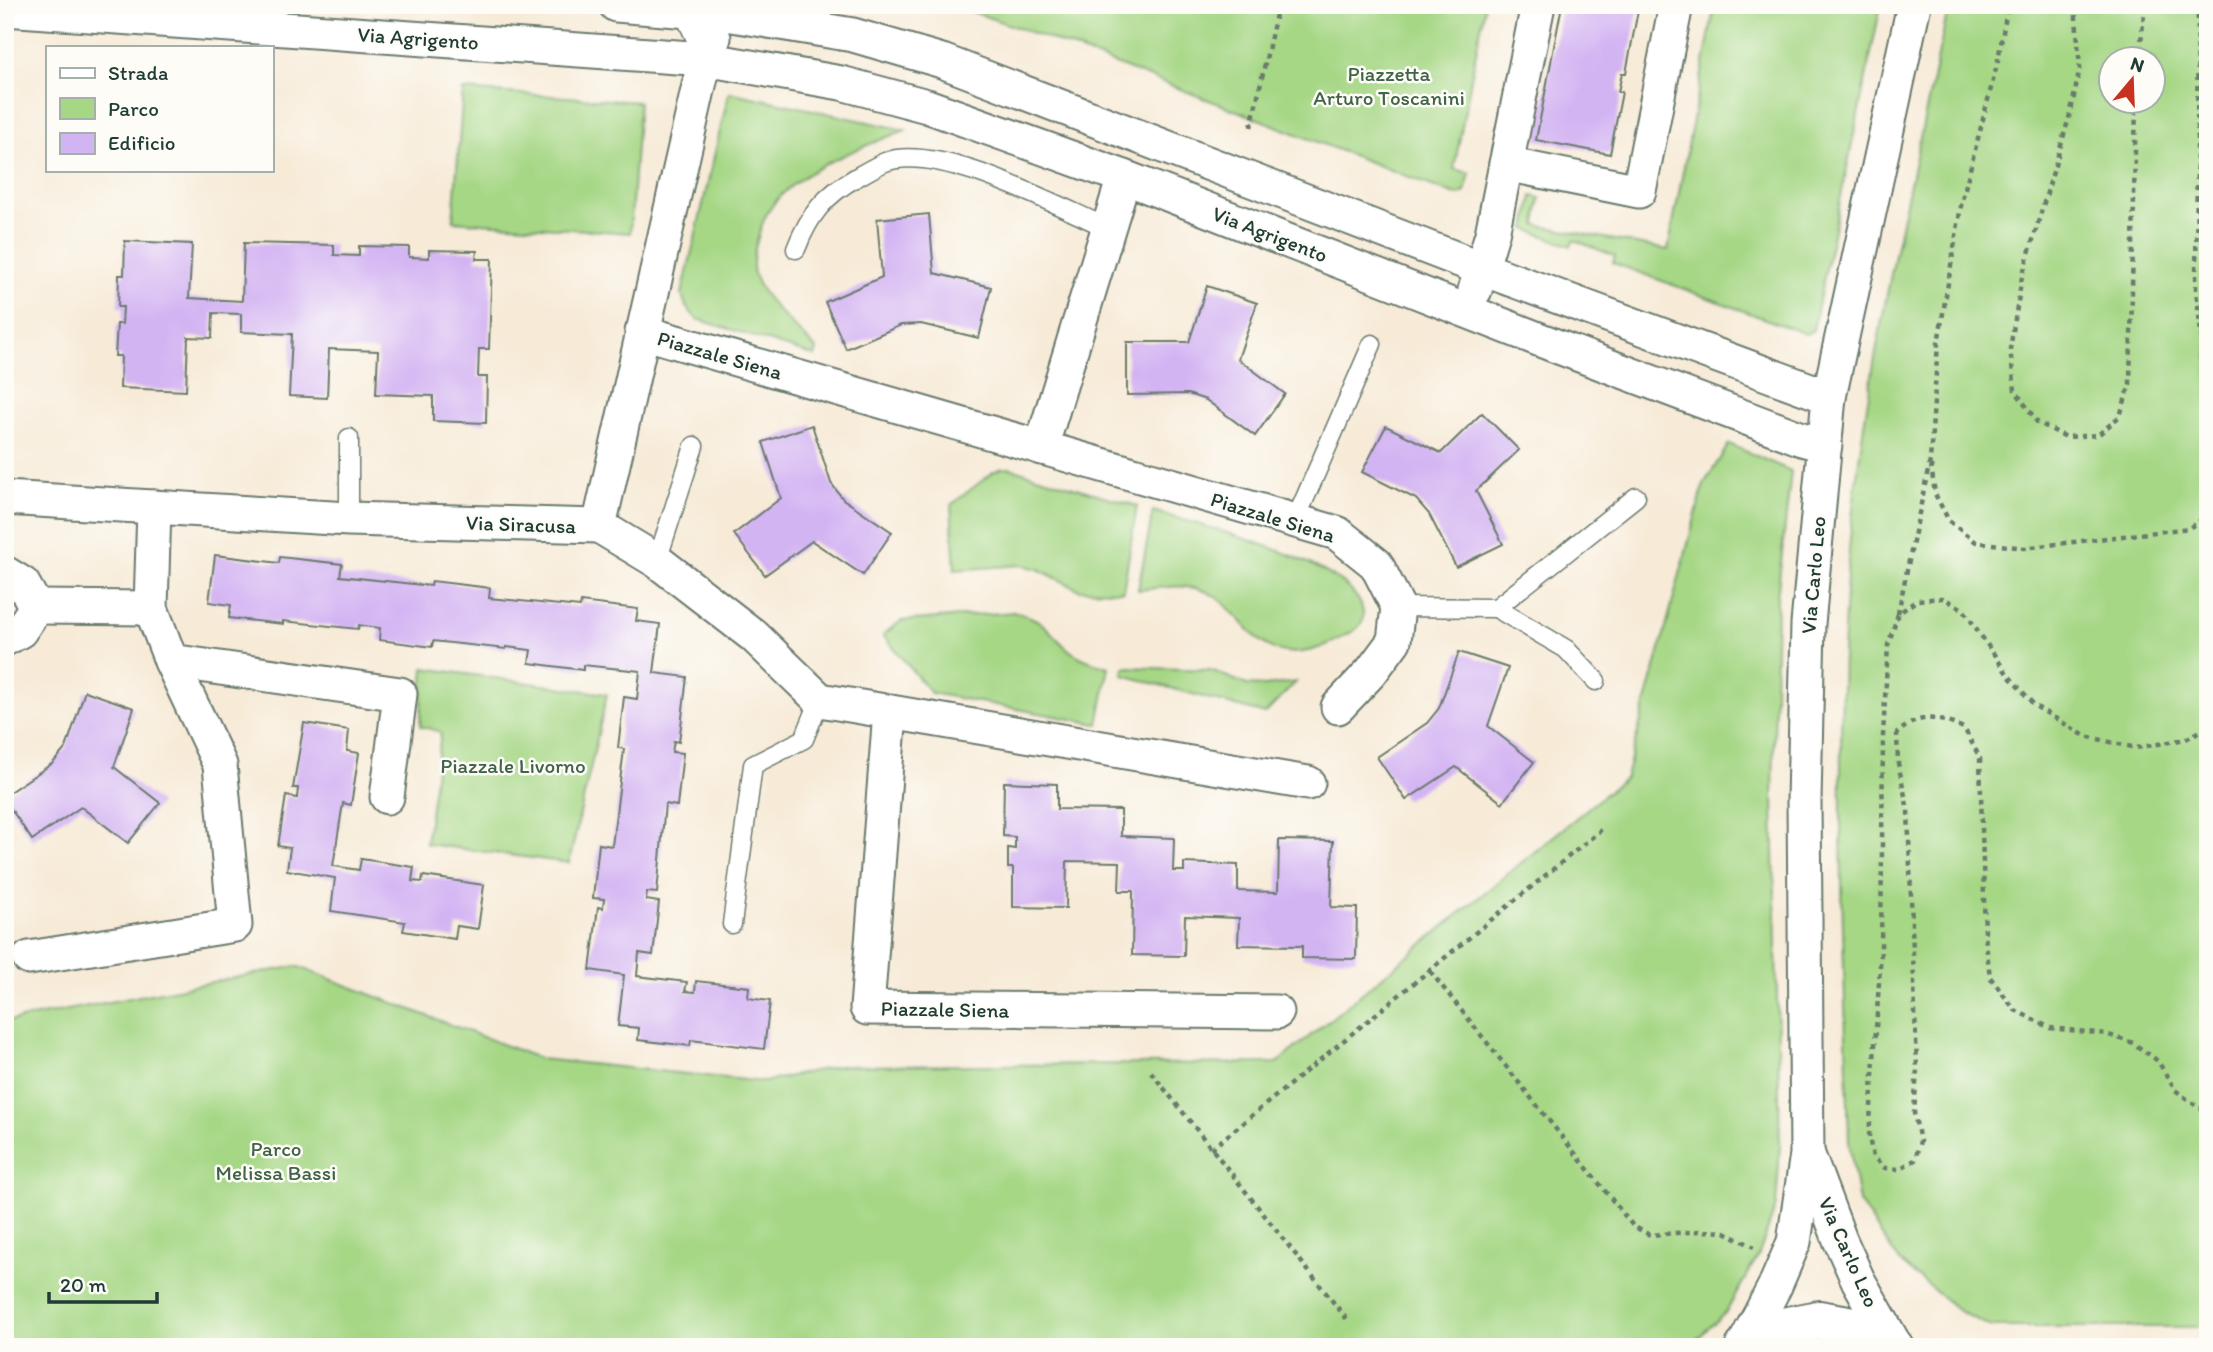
<svg xmlns="http://www.w3.org/2000/svg" width="2213" height="1352" font-family="Itim,sans-serif">
	<style>
		.green { fill: #a6d785; stroke: #628a5c; stroke-width: 2; fill-rule: evenodd }
		.building { fill: #d3b4f3 }
		.lines { fill: none; stroke-linecap: round; stroke-linejoin: round }
		.service-casing { stroke: #6b7a6d; stroke-width: 21 }
		.minor-casing { stroke: #6b7a6d; stroke-width: 37 }
		.secondary-casing { stroke: #6b7a6d; stroke-width: 42 }
		.path { stroke: #6b7a6d; stroke-width: 4.5; stroke-dasharray: 5 5; stroke-linecap: butt }
		.service { stroke: #fff; stroke-width: 18 }
		.minor { stroke: #fff; stroke-width: 33 }
		.secondary { stroke: #fff; stroke-width: 38 }
		.labels { text-anchor: middle; dominant-baseline: central; stroke-width: 5; stroke-linejoin: round; paint-order: stroke }
		.street-label { font-size: 21px; fill: #1f3d34; stroke: #fdfcf7 }
		.park-label { font-size: 21px; fill: #416448; stroke: #fdfcf7 }
	</style>
	<rect width="100%" height="100%" fill="#fdfcf7"/>
	<filter id="ink" filterUnits="userSpaceOnUse"><feTurbulence type="fractalNoise" baseFrequency=".0143" numOctaves="2"/><feDisplacementMap in="SourceGraphic" scale="14" xChannelSelector="R" yChannelSelector="G"/><feConvolveMatrix kernelMatrix="1 2 1 2 8 2 1 2 1" color-interpolation-filters="sRGB"/></filter>
	<filter id="wash" filterUnits="userSpaceOnUse"><feTurbulence type="fractalNoise" baseFrequency=".00686" numOctaves="4" result="noise"/><feDisplacementMap in="SourceGraphic" scale="28" xChannelSelector="R" yChannelSelector="G"/><feGaussianBlur stdDeviation="1.57" result="paint"/><feColorMatrix in="noise" values="0 0 0 0 0 0 0 0 0 0 0 0 0 0 0 0 0 1.4 0 .05"/><feComposite in="paint" operator="in"/></filter>
	<g filter="url(#wash)">
		<rect width="100%" height="100%" fill="#f7ebd8"/>
		<g class="green">
			<polygon points="953,5 1485,5 1454,169 1470,173 1465,192 1459,195 1453,194 1050,39"/>
			<polygon points="1715,5 1881,5 1813,330 1806,334 1613,263 1615,256 1574,240 1571,246 1526,229 1532,196 1540,198 1536,225 1668,250"/>
			<path d="M 1949,5 L 2208,5 L 2208,1327 L 1991,1327 L 1959,1311 L 1900,1262 L 1859,1202 L 1849,1143 C 1844,949 1834,755 1848,561 C 1863,373 1910,189 1949,5 ZM 2112,60 L 2154,60 L 2154,102 L 2112,102 Z"/>
			<polygon points="463,90 639,102 630,233 453,221"/>
			<path d="M 729,92 L 905,130 C 862,148 801,167 772,206 C 764,216 760,229 757,241 C 754,251 751,267 755,277 C 766,304 798,329 817,350 L 815,356 L 697,319 L 686,307 L 682,294 Z"/>
			<polygon points="1729,444 1791,471 1777,598 1773,797 1780,1146 1776,1206 1759,1254 1726,1312 1688,1347 5,1347 5,1022 296,966 541,1059 764,1082 838,1066 1277,1063 1626,777 1704,484"/>
			<polygon points="1002,468 1010,468 1137,506 1123,591 1080,590 1038,569 1022,565 955,570 951,505 993,472"/>
			<path d="M 1153,511 C 1196,525 1357,562 1363,612 C 1364,619 1361,626 1355,630 C 1329,646 1295,663 1266,645 C 1256,639 1247,628 1239,619 C 1229,609 1219,597 1207,592 C 1185,582 1161,588 1138,590 Z"/>
			<path d="M 1014,612 C 1046,619 1046,630 1068,649 C 1080,659 1094,663 1109,667 L 1098,724 L 931,693 L 883,635 L 901,621 Z"/>
			<polygon points="1124,667 1211,670 1247,685 1265,686 1296,682 1265,714 1123,675"/>
			<polygon points="424,668 607,694 569,863 426,844 441,732 420,726"/>
		</g>
		<g id="blocks">
			<g class="building">
				<polygon points="1562,5 1639,5 1626,73 1622,73 1618,92 1622,92 1610,154 1536,140"/>
				<polygon points="929,214 934,273 991,287 979,338 921,324 901,325 846,349 825,302 882,277 877,219"/>
				<polygon points="125,241 192,244 189,298 242,301 244,243 334,245 334,255 359,256 359,246 409,247 409,257 429,258 429,250 477,251 476,259 492,259 489,349 479,349 478,377 487,377 486,423 433,421 433,396 376,394 378,351 329,349 327,398 289,396 292,334 241,332 241,314 213,313 212,338 188,337 186,391 120,388 121,356 115,356 117,324 122,324 123,307 118,307 119,275 124,275"/>
				<polygon points="1207,286 1257,303 1238,359 1285,394 1255,436 1206,400 1188,394 1127,395 1127,342 1189,342"/>
				<polygon points="1482,413 1519,450 1476,491 1503,544 1456,567 1429,514 1416,499 1362,472 1386,426 1441,453"/>
				<polygon points="812,425 831,483 843,499 892,532 863,575 812,541 765,575 734,534 781,498 763,442"/>
				<polygon points="215,555 279,563 280,557 342,564 340,576 431,586 432,581 490,588 489,598 580,607 581,602 638,609 636,621 660,624 654,673 687,677 679,742 674,741 672,752 683,753 677,806 665,804 657,893 647,892 646,900 659,902 653,955 639,953 637,976 687,982 685,991 695,992 696,981 749,987 748,998 770,1001 764,1049 691,1040 690,1046 638,1040 639,1028 618,1026 624,975 590,970 598,907 603,908 604,899 593,898 599,844 612,846 624,749 618,748 624,697 637,699 640,671 583,665 583,670 529,663 531,650 506,647 506,649 433,641 432,647 379,640 380,628 359,625 358,629 283,621 283,624 229,618 231,605 209,602"/>
				<polygon points="1459,652 1508,668 1488,726 1534,762 1502,803 1456,767 1406,800 1377,757 1427,723 1439,708"/>
				<polygon points="85,691 134,708 114,767 160,803 128,843 81,807 32,840 5,800 5,795 53,763 66,748"/>
				<polygon points="304,723 349,730 347,751 359,753 351,805 343,803 333,866 359,870 361,859 414,867 412,881 422,882 423,876 484,885 478,929 457,926 455,939 403,931 405,922 331,911 335,878 287,870 290,848 278,846 286,796 297,798 298,788 293,788"/>
				<polygon points="1004,782 1057,784 1057,809 1121,810 1121,836 1174,838 1173,871 1184,871 1184,863 1238,865 1238,891 1278,892 1279,840 1333,841 1331,907 1357,908 1356,959 1302,958 1302,946 1238,945 1239,918 1185,916 1184,956 1132,955 1133,891 1119,891 1120,862 1067,861 1066,908 1013,907 1013,868 1008,868 1008,848 1015,849 1015,837 1003,836"/>
			</g>
		</g>
	</g>
	<g filter="url(#ink)">
		<use href="#blocks" fill-opacity="0" stroke="#6b7a6d" stroke-width="2"/>
		<g class="lines">
			<g class="service-casing">
				<g id="service">
					<polyline points="680,5 705,59"/>
					<path d="M 796,249 C 809,215 825,195 857,177 C 866,172 876,166 885,162 C 938,142 1057,206 1108,228"/>
					<polyline points="349,519 349,438"/>
					<polyline points="1295,521 1372,344"/>
					<polyline points="657,561 694,446"/>
					<polyline points="1398,607 1496,608 1636,497"/>
					<polyline points="1496,608 1566,649 1596,681"/>
					<polyline points="732,924 753,765 804,739 820,700"/>
				</g>
			</g>
			<g class="minor-casing">
				<g id="minor">
					<polyline points="616,5 726,14 853,35 942,61 1483,269 1829,397"/>
					<polyline points="5,9 705,59 841,83 927,106 1124,177 1556,346 1802,439 1825,445"/>
					<polyline points="1506,164 1639,191 1676,5"/>
					<polyline points="1475,290 1492,234 1538,5"/>
					<polyline points="642,332 1337,533 1376,564 1398,607 1394,641 1371,672 1338,707"/>
					<polyline points="1041,448 1124,177"/>
					<polyline points="5,498 349,519 599,526 705,59 714,38"/>
					<polyline points="599,526 657,561 754,636 820,700 1308,783"/>
					<polyline points="5,573 23,584 36,607 20,631 5,639"/>
					<polyline points="36,607 151,608"/>
					<polyline points="171,661 400,694 387,797"/>
					<polyline points="890,712 867,1008 1277,1012"/>
					<polyline points="29,958 235,925 220,765 171,661 151,608 154,507"/>
					<polyline points="1808,1155 1840,1240 1858,1280 1896,1347"/>
					<polyline points="1743,1347 1775,1286 1794,1242 1807,1154 1804,801 1808,624 1829,397 1914,5"/>
				</g>
			</g>
			<g class="secondary-casing">
				<polyline id="secondary" points="1745,1347 1778,1328 1819,1320 1860,1327 1894,1347"/>
			</g>
			<g class="path">
				<polyline points="2075,5 2080,68 2071,111 2022,277 2010,349 2015,390 2037,422 2066,437 2098,435 2120,416 2130,384 2136,102"/>
				<polyline points="2198,5 2196,291 2208,390"/>
				<polyline points="2139,60 2145,5"/>
				<polyline points="1251,127 1278,5"/>
				<polyline points="1931,465 1935,494 1949,521 1976,542 2024,548 2189,528 2208,515"/>
				<polyline points="1898,613 1930,461 1938,343 1962,200 1997,65 2008,5"/>
				<path d="M 2208,727 L 2186,739 L 2136,748 L 2085,736 L 2035,706 L 2008,675 L 1963,609 L 1943,598 L 1917,600 L 1898,614 L 1888,645 L 1883,736 L 1881,951 L 1869,1137 L 1873,1157 L 1885,1168 L 1899,1169 L 1915,1160 L 1920,1141 L 1914,1113 L 1917,1069 L 1908,810 L 1898,763 L 1897,733 C 1922,712 1935,717 1964,728 L 1980,758 L 1985,935 L 1990,977 L 2015,1010 L 2050,1028 L 2106,1034 L 2133,1043 L 2158,1061 L 2175,1090 L 2199,1108 L 2208,1109"/>
				<polyline points="1430,971 1633,1226 1650,1235 1701,1231 1725,1232 1754,1247"/>
				<polyline points="1151,1072 1349,1322"/>
				<polyline points="1211,1149 1601,830"/>
			</g>
			<use href="#service" class="service"/>
			<use href="#minor" class="minor"/>
			<use href="#secondary" class="secondary"/>
		</g>
	</g>
	<g class="labels">
		<g class="street-label">
			<text transform="translate(418 38) rotate(4)">Via Agrigento</text>
			<text transform="translate(1270 234) rotate(21)">Via Agrigento</text>
			<text transform="translate(720 355) rotate(16)">Piazzale Siena</text>
			<text transform="translate(1273 517) rotate(17)">Piazzale Siena</text>
			<text transform="translate(521 524) rotate(2)">Via Siracusa</text>
			<text transform="translate(1813 575) rotate(-85)">Via Carlo Leo</text>
			<text transform="translate(945 1009) rotate(1)">Piazzale Siena</text>
			<text transform="translate(1849 1252) rotate(66)">Via Carlo Leo</text>
		</g>
		<g class="park-label">
			<text x="1389" y="73">Piazzetta<tspan x="1389" dy="24">Arturo Toscanini</tspan></text>
			<text x="513" y="765">Piazzale Livorno</text>
			<text x="276" y="1148">Parco<tspan x="276" dy="24">Melissa Bassi</tspan></text>
		</g>
	</g>
	<rect width="2213" height="1352" fill="none" stroke="#fdfcf7" stroke-width="28"/>
	<rect x="46" y="46" width="228" height="126" fill="#fdfcf7" stroke="#a4b0a9" stroke-width="2"/>
	<rect x="60" y="68" width="35" height="10" fill="#ffffff" stroke="#a4b0a9" stroke-width="2"/>
	<text x="108" y="80" font-size="21" fill="#1f3d34">Strada</text>
	<rect x="60" y="98" width="35" height="21" fill="#a6d785" stroke="#a4b0a9" stroke-width="2"/>
	<text x="108" y="116" font-size="21" fill="#1f3d34">Parco</text>
	<rect x="60" y="133" width="35" height="21" fill="#d3b4f3" stroke="#a4b0a9" stroke-width="2"/>
	<text x="108" y="150" font-size="21" fill="#1f3d34">Edificio</text>
	<g transform="translate(2132 80) rotate(19)"><circle r="33" fill="#fdfcf7" stroke="#a4b0a9" stroke-width="2"/>
	<path d="M0-5L12 26L0 18L-12 26Z" fill="#c8321e"/>
	<text y="-10" font-size="19" font-weight="bold" text-anchor="middle" fill="#1f3d34">N</text>
	</g>
	<path d="M49 1292v10h108v-10" fill="none" stroke="#1f3d34" stroke-width="3.5"/>
	<text x="60" y="1292" font-size="21" fill="#1f3d34" stroke="#fdfcf7" stroke-width="5" paint-order="stroke">20 m</text>
</svg>
